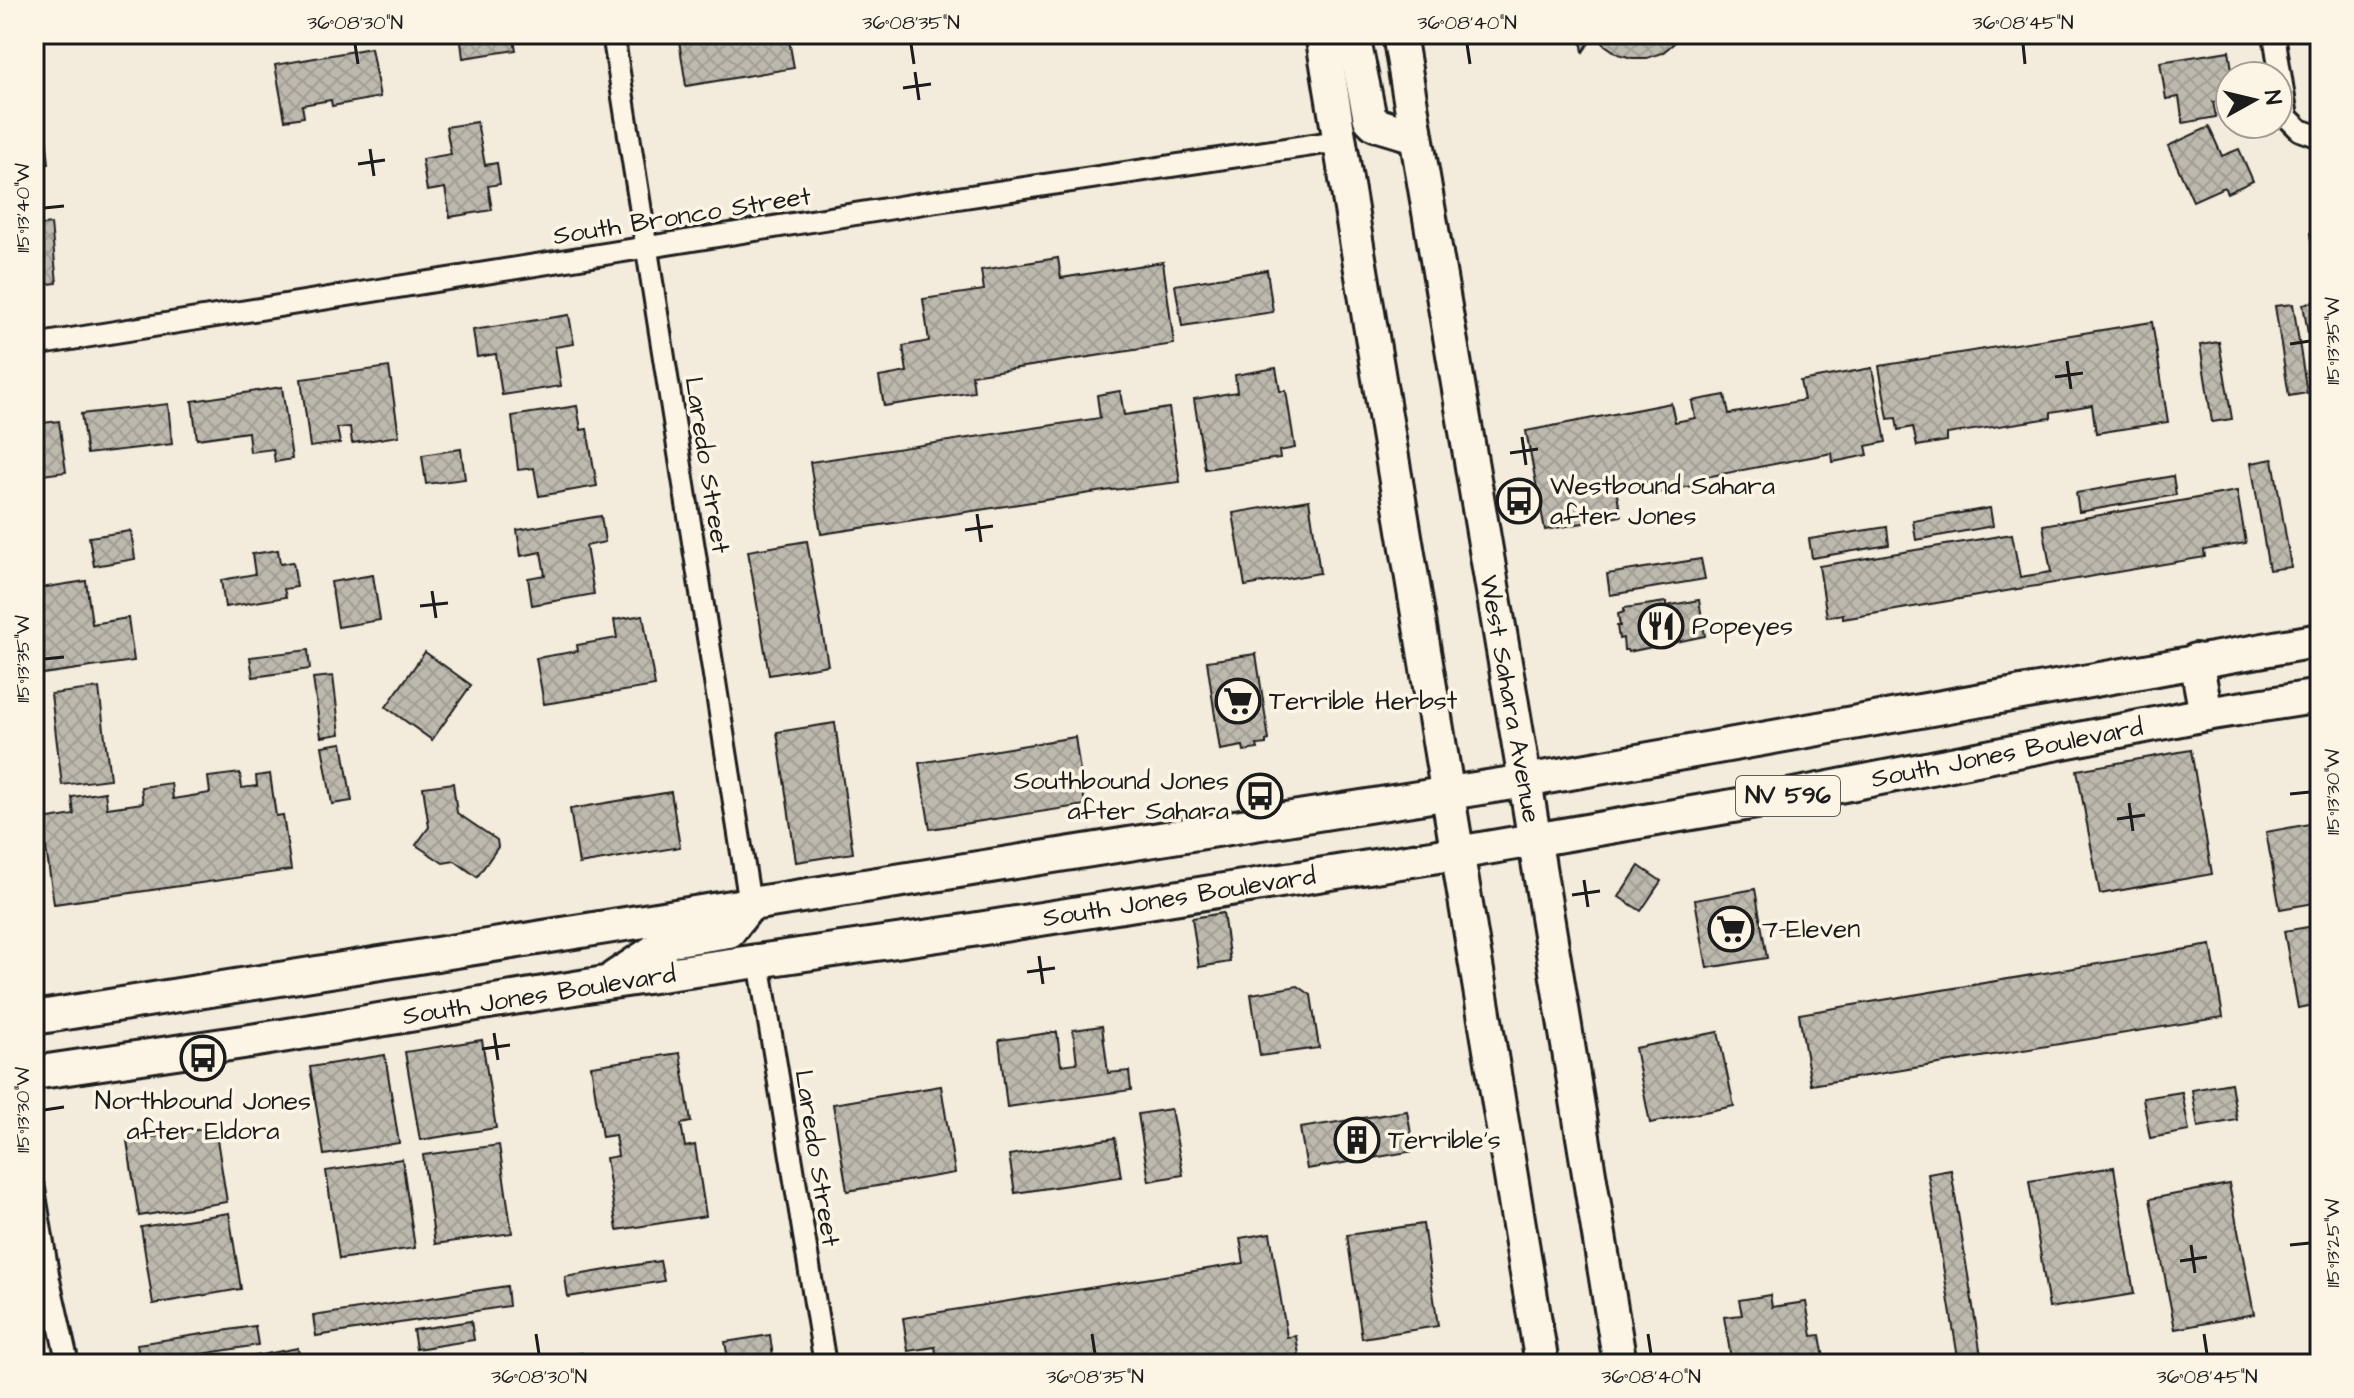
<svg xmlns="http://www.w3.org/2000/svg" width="2354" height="1398" font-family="'Architects Daughter',sans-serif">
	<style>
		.building { fill: url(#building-cross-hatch); stroke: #1c1c1c; stroke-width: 2 }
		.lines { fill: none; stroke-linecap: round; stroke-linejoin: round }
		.street-casing { stroke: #1c1c1c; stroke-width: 26 }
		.primary-casing { stroke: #1c1c1c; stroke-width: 38 }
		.street { stroke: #fcf5e5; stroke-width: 20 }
		.primary { stroke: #fcf5e5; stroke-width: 32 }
		.ticks { fill: none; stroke: #1c1c1c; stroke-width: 3 }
		.labels { text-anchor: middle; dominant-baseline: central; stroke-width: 7; stroke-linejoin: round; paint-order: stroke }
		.shield { fill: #fcf5e5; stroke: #5f5d58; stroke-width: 2 }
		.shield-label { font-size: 24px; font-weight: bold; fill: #1c1c1c }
		.street-label { font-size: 26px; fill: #1c1c1c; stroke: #fcf5e5 }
		.poi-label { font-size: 26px; fill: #1c1c1c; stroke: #fcf5e5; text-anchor: start }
		.neatline { fill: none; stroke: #1c1c1c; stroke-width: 3 }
		.ticks-label { font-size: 20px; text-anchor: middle; fill: #1c1c1c }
	</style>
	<defs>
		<pattern id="building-cross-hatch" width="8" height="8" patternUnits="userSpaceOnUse" patternTransform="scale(2)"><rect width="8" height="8" fill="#beb9ae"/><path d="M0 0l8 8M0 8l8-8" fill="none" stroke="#a39e95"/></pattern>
	</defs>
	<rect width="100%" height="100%" fill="#f3ecdd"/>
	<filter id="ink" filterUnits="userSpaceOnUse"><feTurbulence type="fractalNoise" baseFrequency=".0125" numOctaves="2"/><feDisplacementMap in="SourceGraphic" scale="16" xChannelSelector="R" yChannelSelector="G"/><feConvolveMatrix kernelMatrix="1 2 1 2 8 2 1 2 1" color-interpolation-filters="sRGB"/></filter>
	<g filter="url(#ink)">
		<g class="building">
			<polygon points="460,34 513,34 516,50 463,58"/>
			<polygon points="678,34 788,34 794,68 686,86"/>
			<polygon points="1580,34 1595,34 1583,52"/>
			<polygon points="1596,34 1681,34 1673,44 1662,53 1647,58 1632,58 1618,54 1605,45"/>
			<polygon points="371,48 380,97 332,106 331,100 302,105 304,117 285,120 275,65"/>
			<polygon points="34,50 40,86 34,87"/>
			<polygon points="2229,51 2233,76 2230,76 2230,83 2222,84 2225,100 2213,102 2216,117 2183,123 2179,97 2166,99 2160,62"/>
			<polygon points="477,122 485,165 497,163 500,184 488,186 492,210 450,217 445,188 427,191 422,159 451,154 446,127"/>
			<polygon points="2209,127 2222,156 2239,149 2253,181 2227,193 2224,187 2193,201 2168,146"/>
			<polygon points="46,136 49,164 34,166 34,138"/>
			<polygon points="51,224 57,283 34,286 34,226"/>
			<polygon points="2320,231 2320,262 2315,262 2310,233"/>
			<polygon points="1058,258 1061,278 1163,262 1174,344 972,375 974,392 884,406 879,377 907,372 903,346 929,341 923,299 984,290 981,270"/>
			<polygon points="1267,270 1273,312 1182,326 1175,285"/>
			<polygon points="2320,301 2320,393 2318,393 2303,304"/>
			<polygon points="2293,304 2307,393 2289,396 2275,306"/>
			<polygon points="569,315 574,344 555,347 561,386 502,395 496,354 477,357 473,330"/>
			<polygon points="2152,322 2168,422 2096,433 2092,405 2051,412 2051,418 1947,434 1947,441 1917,446 1913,427 1898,430 1896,418 1888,419 1879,366"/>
			<polygon points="2219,342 2232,419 2212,422 2200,345"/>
			<polygon points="389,367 399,436 352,443 350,427 337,428 340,443 310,447 301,379"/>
			<polygon points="1276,368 1280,391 1286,391 1295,448 1279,451 1280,458 1205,469 1194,399 1237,392 1235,375"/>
			<polygon points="1872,368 1886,442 1866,446 1868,455 1833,462 1832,453 1695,479 1696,485 1654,494 1652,482 1616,489 1621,516 1545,530 1526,431 1671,403 1675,422 1695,418 1692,401 1725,395 1729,414 1804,400 1800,381"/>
			<polygon points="282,387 292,459 275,462 273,449 250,452 248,432 197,439 192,401"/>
			<polygon points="1120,391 1124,415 1169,408 1180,482 1104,491 821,534 810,462 1100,418 1097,395"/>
			<polygon points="168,404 172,444 87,454 81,414"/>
			<polygon points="577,406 581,430 587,429 597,486 539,496 534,468 518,470 512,416"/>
			<polygon points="59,421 66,472 34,476 34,424"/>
			<polygon points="461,449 465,479 426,484 422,455"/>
			<polygon points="2273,459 2291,567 2269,570 2251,463"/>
			<polygon points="2173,476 2176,495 2079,512 2076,493"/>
			<polygon points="2237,491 2246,543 2204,550 2205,557 1843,619 1843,614 1827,617 1819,566 2012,534 2020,577 2051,572 2043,525"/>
			<polygon points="1309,500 1320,573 1245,586 1233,513"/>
			<polygon points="1990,508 1993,526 1916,540 1913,521"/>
			<polygon points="601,516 605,542 586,546 594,594 532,605 528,578 545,575 541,552 521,556 517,530"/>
			<polygon points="1887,527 1889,545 1812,558 1809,539"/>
			<polygon points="131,531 135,559 94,566 89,537"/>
			<polygon points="807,541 828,665 769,675 748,551"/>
			<polygon points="278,550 280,564 293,562 297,587 284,589 286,597 225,607 221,580 255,574 252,554"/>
			<polygon points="1701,559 1705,579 1610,595 1607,574"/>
			<polygon points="373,575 380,620 338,627 331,582"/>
			<polygon points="86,581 92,624 128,618 134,661 42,674 38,647 41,647 34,589"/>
			<polygon points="1699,600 1705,636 1628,652 1627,650 1624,650 1623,638 1619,639 1617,626 1620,626 1618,614 1624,612 1624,608 1666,602 1666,606"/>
			<polygon points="643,615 655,686 544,704 536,658 578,651 577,645 617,638 614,620"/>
			<polygon points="308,650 310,669 253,677 250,657"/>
			<polygon points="425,652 471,685 432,740 386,707"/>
			<polygon points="1256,654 1269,740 1266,741 1266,744 1257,745 1258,749 1244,751 1243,746 1220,750 1207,661"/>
			<polygon points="333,676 340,734 321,737 313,678"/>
			<polygon points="99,688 110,779 62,785 51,694"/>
			<polygon points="835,723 853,853 796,862 777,732"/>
			<polygon points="1075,737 1085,805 930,829 919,763"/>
			<polygon points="342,743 352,801 332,804 322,746"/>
			<polygon points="2191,750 2212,874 2100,894 2077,770"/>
			<polygon points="240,773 242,788 257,786 256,776 270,774 276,816 283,815 291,870 54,904 42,820 74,815 72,797 105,792 107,808 143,803 141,787 171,783 173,799 210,793 208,777"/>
			<polygon points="453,783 457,813 497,840 498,847 477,877 455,861 443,863 416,845 429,827 423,787"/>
			<polygon points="671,792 680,847 579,864 570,809"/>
			<polygon points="2320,822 2320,902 2280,909 2266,832"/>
			<polygon points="1639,866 1661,881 1641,911 1619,897"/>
			<polygon points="1755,889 1767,958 1707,968 1695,900"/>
			<polygon points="1223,913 1230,962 1199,967 1192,918"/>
			<polygon points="2320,925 2320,1004 2298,1008 2284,931"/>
			<polygon points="2211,945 2223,1017 1811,1085 1799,1014"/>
			<polygon points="1298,986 1311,995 1319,1048 1260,1056 1251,994"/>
			<polygon points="1102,1026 1108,1073 1129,1071 1131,1090 1007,1107 999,1040 1057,1032 1061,1065 1077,1063 1073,1030"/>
			<polygon points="1718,1032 1734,1106 1650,1123 1635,1048"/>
			<polygon points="482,1040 496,1128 420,1140 405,1052"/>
			<polygon points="680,1053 691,1122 681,1124 685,1147 695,1145 706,1216 617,1230 606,1158 618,1156 615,1135 602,1137 591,1066"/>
			<polygon points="385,1055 399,1143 324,1155 310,1067"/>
			<polygon points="2231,1083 2237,1120 2198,1127 2192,1090"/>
			<polygon points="941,1086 955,1173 847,1191 833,1104"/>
			<polygon points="2182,1092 2189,1131 2150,1138 2143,1098"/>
			<polygon points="1171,1109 1183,1175 1149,1181 1138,1114"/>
			<polygon points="1407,1111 1414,1151 1307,1169 1300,1128"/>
			<polygon points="215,1127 227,1202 139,1216 127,1141"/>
			<polygon points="1115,1138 1121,1177 1015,1193 1009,1155"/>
			<polygon points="499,1145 512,1233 435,1244 423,1155"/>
			<polygon points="402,1159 415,1248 339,1259 326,1171"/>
			<polygon points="2114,1167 2134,1294 2049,1308 2029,1181"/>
			<polygon points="1951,1170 1982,1362 1971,1364 1959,1364 1928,1174"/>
			<polygon points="2229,1184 2254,1314 2175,1329 2150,1199"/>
			<polygon points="229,1213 241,1289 153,1304 141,1227"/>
			<polygon points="1423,1224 1438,1326 1362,1338 1347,1235"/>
			<polygon points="1270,1233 1287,1337 1296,1336 1299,1355 1290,1356 1292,1364 938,1364 935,1347 908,1351 903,1318 1244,1263 1240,1238"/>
			<polygon points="660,1261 664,1281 568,1297 565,1277"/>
			<polygon points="507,1286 509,1306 316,1336 313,1316"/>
			<polygon points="1770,1295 1772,1307 1806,1302 1812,1336 1820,1335 1825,1364 1732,1364 1724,1317 1742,1315 1739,1300"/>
			<polygon points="471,1321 474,1340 416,1349 413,1330"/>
			<polygon points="255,1326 258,1345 140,1364 137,1344"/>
			<polygon points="770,1335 774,1364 729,1364 725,1342"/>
			<polygon points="298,1348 300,1364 241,1364 240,1359"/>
			<polygon points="582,1353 584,1364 522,1364"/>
		</g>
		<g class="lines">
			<g class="street-casing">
				<g id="street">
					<polyline points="613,34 750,904"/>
					<polyline points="2274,34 2287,117 2300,130 2320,137"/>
					<polyline points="34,345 924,203 1339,141"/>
					<polyline points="759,961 825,1364"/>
					<polyline points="34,1189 49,1280 68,1364"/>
				</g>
			</g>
			<g class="primary-casing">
				<g id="primary">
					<polyline points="1322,34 1542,1364"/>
					<polyline points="1349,34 1354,40 1370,119 1375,124 1415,136"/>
					<polyline points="1399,34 1525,781 1620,1364"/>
					<polyline points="2196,660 2206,714"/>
					<polyline points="615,977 671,940 729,931 750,904"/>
					<polyline points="34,1018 1525,781 2320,640"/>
					<polyline points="34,1073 257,1040 605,983 959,932 1457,853 1768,800 2206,714 2320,696"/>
				</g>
			</g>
			<use href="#street" class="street"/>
			<use href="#primary" class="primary"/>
		</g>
	</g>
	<path class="ticks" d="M 355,44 L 358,64M 911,44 L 914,64M 1467,44 L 1470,64M 2023,44 L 2025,64M 915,72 L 919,100M 903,88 L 931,84M 370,149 L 374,176M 358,164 L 385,160M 44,208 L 64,206M 2290,344 L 2310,341M 2067,361 L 2071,389M 2055,377 L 2083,373M 1522,437 L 1526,465M 1510,453 L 1538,449M 977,514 L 981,542M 965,530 L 993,526M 432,591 L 436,618M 420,606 L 448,603M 44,659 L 64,657M 2290,794 L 2310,792M 2129,803 L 2133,831M 2117,819 L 2145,815M 1584,880 L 1588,907M 1572,895 L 1600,891M 1039,956 L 1043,984M 1027,972 L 1055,968M 494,1033 L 498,1060M 482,1049 L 510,1045M 44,1110 L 64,1107M 2191,1245 L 2195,1273M 2290,1245 L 2310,1243M 2180,1261 L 2207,1257M 536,1334 L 539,1354M 1092,1334 L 1095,1354M 1648,1334 L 1651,1354M 2204,1334 L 2207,1354"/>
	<defs>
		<g id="bus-ring" transform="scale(2.3)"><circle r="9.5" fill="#fcf5e5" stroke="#1c1c1c" stroke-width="1.5"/><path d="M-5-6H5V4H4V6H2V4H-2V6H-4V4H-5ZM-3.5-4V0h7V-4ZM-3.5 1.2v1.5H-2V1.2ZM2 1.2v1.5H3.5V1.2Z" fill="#1c1c1c"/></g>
		<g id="restaurant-ring" transform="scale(2.3)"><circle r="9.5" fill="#fcf5e5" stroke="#1c1c1c" stroke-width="1.5"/><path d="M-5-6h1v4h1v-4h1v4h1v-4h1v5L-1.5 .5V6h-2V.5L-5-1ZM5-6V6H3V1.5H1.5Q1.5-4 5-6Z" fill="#1c1c1c"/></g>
		<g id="supermarket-ring" transform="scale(2.3)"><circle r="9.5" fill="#fcf5e5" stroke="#1c1c1c" stroke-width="1.5"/><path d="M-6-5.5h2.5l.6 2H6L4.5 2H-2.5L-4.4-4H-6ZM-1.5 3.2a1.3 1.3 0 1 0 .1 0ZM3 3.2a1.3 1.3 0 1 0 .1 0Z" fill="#1c1c1c"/></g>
		<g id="building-ring" transform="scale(2.3)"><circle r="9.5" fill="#fcf5e5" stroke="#1c1c1c" stroke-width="1.5"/><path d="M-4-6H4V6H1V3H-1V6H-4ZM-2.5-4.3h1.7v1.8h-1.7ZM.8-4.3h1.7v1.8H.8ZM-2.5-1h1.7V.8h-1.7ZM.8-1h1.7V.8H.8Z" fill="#1c1c1c"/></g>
	</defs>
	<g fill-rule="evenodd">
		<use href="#bus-ring" x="1519" y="501"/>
		<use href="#restaurant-ring" x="1661" y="626"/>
		<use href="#supermarket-ring" x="1238" y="701"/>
		<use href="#bus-ring" x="1260" y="796"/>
		<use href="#supermarket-ring" x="1731" y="929"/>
		<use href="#bus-ring" x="203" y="1058"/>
		<use href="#building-ring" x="1357" y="1140"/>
	</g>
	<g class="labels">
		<rect class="shield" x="1736" y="776" width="104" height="40" rx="6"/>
		<g class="shield-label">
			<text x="1788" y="796">NV 596</text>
		</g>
		<g class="street-label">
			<text transform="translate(682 216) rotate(-9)">South Bronco Street</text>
			<text transform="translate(707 465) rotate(81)">Laredo Street</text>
			<text transform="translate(1510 699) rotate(80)">West Sahara Avenue</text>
			<text transform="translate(2007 753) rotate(-11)">South Jones Boulevard</text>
			<text transform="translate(1179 897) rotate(-9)">South Jones Boulevard</text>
			<text transform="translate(539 995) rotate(-9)">South Jones Boulevard</text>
			<text transform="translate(817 1158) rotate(81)">Laredo Street</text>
		</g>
		<g class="poi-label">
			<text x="1550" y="486">Westbound Sahara<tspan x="1550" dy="30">after Jones</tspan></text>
			<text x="1692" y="626">Popeyes</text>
			<text x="1269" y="701">Terrible Herbst</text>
			<text x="1229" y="781" text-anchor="end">Southbound Jones<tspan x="1229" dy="30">after Sahara</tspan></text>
			<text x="1762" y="929">7-Eleven</text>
			<text x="203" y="1101" text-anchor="middle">Northbound Jones<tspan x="203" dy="30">after Eldora</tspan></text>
			<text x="1388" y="1140">Terrible's</text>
		</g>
	</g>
	<rect width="2354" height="1398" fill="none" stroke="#fcf5e5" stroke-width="88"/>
	<g transform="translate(2254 100) rotate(82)"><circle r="38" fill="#fcf5e5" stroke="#a29e95" stroke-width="2"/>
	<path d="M0-6L14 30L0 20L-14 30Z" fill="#1c1c1c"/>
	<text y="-12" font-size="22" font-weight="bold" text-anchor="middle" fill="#1c1c1c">N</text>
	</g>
	<rect x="44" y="44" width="2266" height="1310" class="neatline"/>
	<g class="ticks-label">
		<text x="355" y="29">36°08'30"N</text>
		<text x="911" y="29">36°08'35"N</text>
		<text x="1467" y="29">36°08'40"N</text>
		<text x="2023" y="29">36°08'45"N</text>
		<text transform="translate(22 208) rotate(-90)" y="7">115°13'40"W</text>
		<text transform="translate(2332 341) rotate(-90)" y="7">115°13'35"W</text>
		<text transform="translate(22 659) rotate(-90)" y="7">115°13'35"W</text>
		<text transform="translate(2332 792) rotate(-90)" y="7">115°13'30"W</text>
		<text transform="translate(22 1110) rotate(-90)" y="7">115°13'30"W</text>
		<text transform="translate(2332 1243) rotate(-90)" y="7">115°13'25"W</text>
		<text x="539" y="1383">36°08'30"N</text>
		<text x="1095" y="1383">36°08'35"N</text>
		<text x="1651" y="1383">36°08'40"N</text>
		<text x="2207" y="1383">36°08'45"N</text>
	</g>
</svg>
